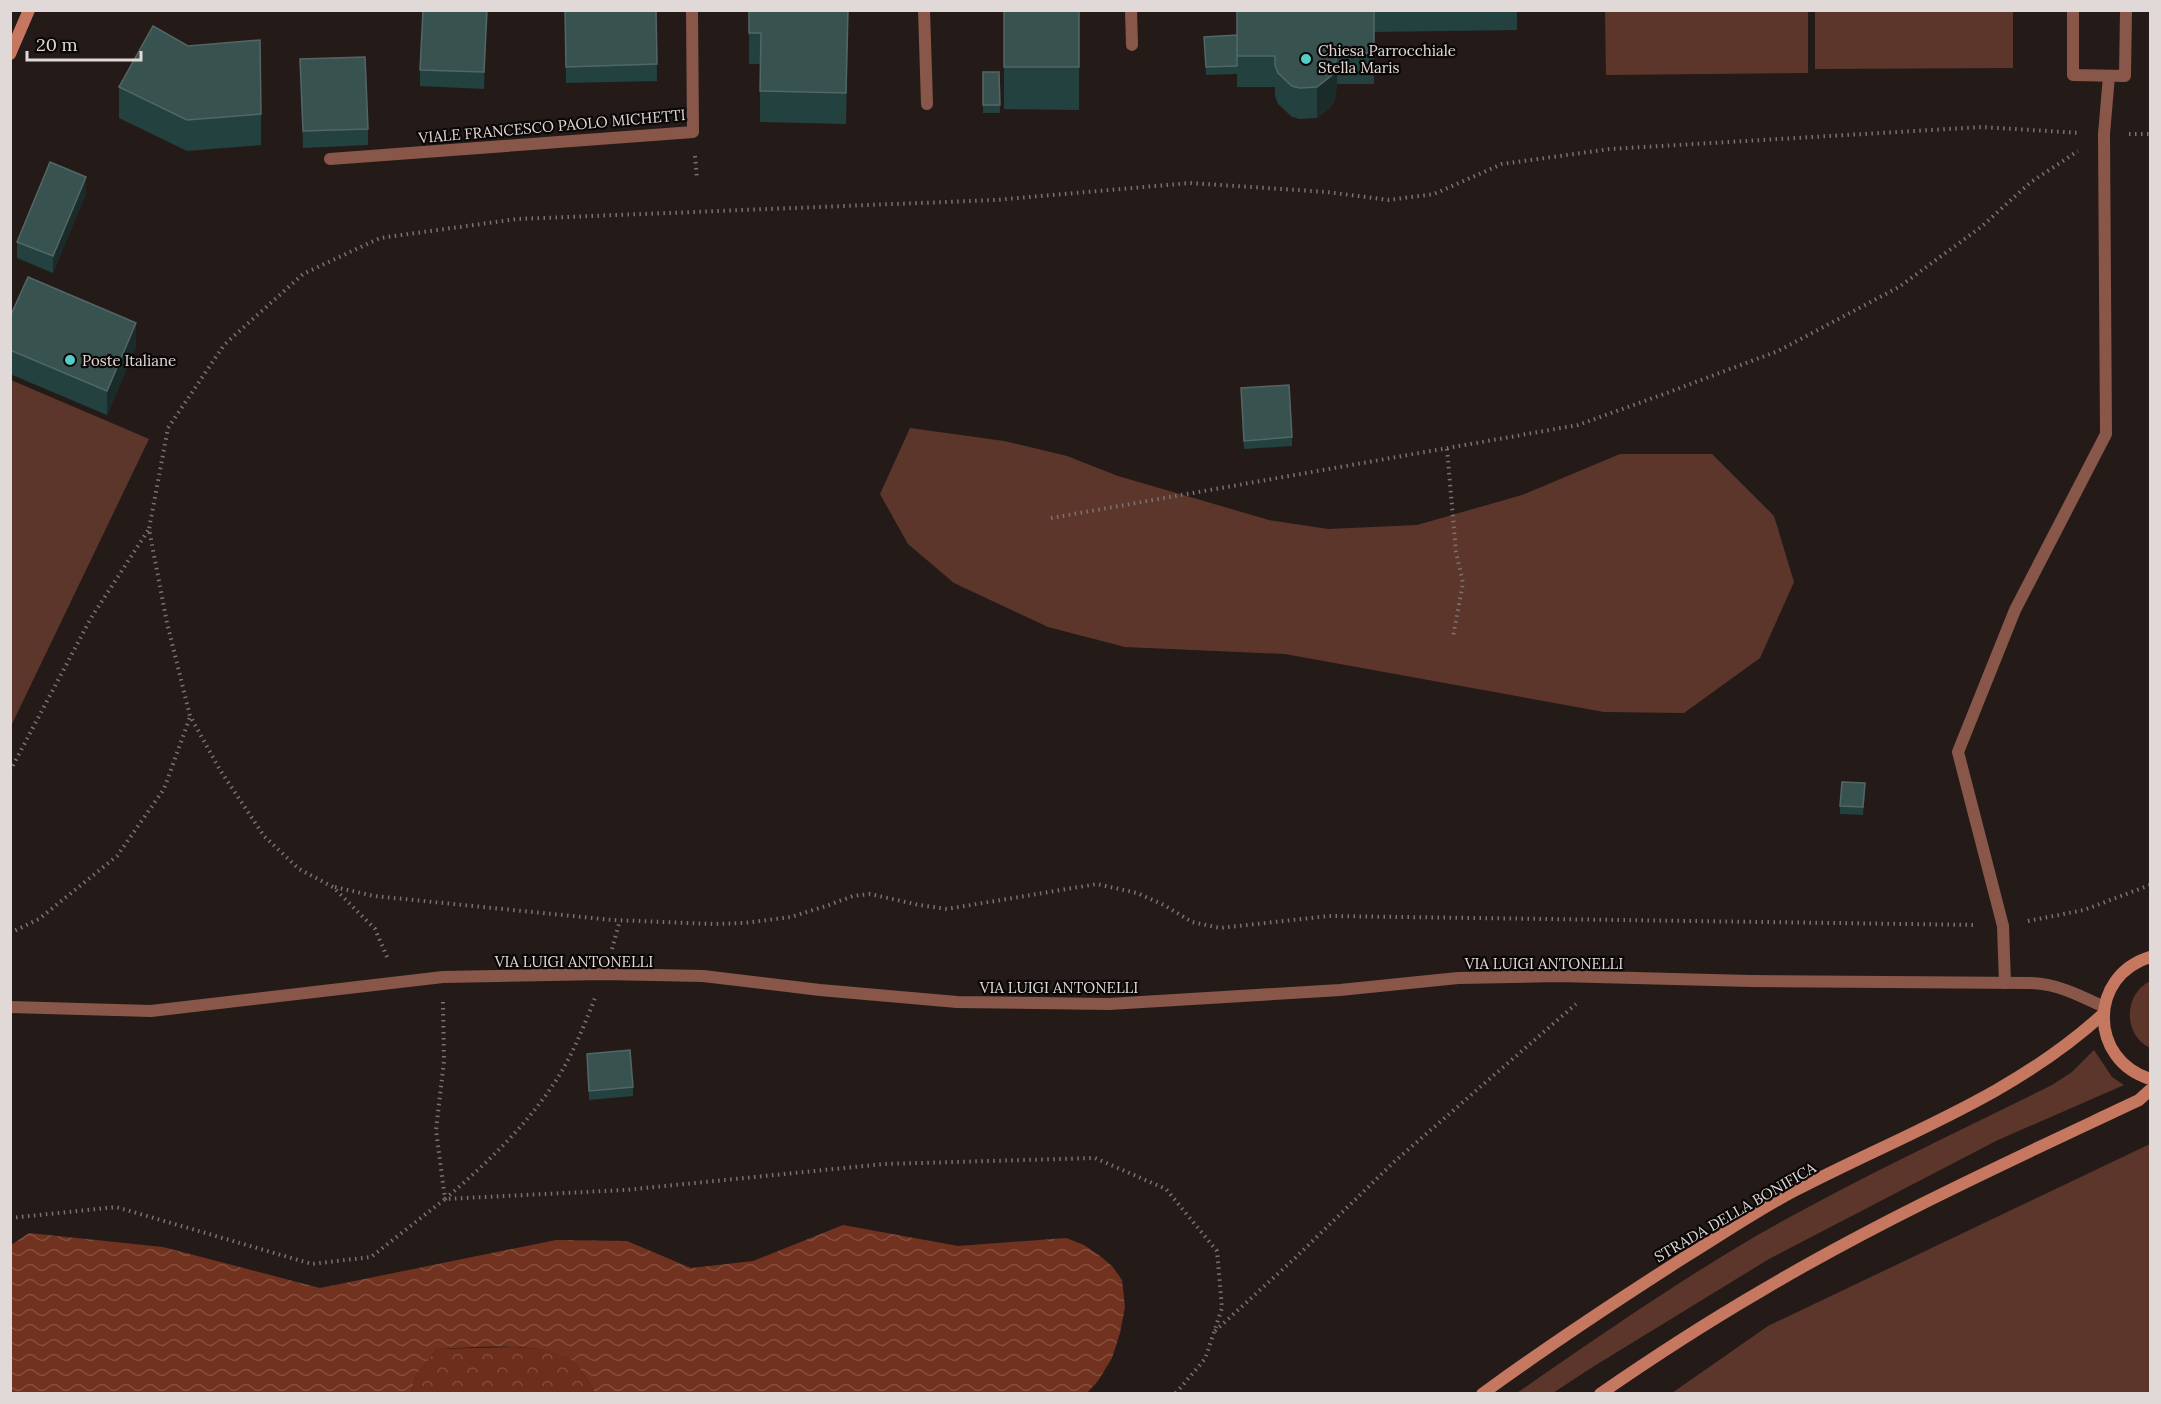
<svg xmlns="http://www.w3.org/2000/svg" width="2161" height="1404" font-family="Lora,serif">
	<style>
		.green { fill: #5d362b }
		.forest { fill: url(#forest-crowns) }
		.water { fill: url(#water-waves) }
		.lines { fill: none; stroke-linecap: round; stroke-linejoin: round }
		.path { stroke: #7b7370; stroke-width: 4; stroke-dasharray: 1.5 4.5; stroke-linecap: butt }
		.lane { stroke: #885749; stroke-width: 12 }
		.street { stroke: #885749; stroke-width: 12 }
		.secondary { stroke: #c67760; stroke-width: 12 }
		.wall { fill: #23413f }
		.shaded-wall { fill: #1b2b29 }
		.building { fill: #385250; stroke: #526765; stroke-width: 1.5 }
		.poi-dot { fill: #54cdc7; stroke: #0a0706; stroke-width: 2 }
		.labels { text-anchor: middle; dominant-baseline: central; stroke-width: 4.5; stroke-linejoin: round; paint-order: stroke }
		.poi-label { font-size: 15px; fill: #e0d9d7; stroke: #0a0706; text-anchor: start }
		.street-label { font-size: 15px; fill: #e0d9d7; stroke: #0a0706 }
	</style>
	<defs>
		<pattern id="forest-crowns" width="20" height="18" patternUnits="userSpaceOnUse" patternTransform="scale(1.5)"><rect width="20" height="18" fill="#6d2e1c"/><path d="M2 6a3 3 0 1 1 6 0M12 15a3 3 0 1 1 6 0" fill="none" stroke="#824c3c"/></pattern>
		<pattern id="water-waves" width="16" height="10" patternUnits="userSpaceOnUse" patternTransform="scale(1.5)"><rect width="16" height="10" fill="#71321f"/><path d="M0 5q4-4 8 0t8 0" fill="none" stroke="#854f3f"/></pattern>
	</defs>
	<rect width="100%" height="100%" fill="#241b18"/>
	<g class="green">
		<polygon points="1605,11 1808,11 1808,73 1606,75"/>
		<polygon points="1815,11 2013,11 2013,68 1815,69"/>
		<polygon points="11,380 149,439 11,726"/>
		<polygon points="910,428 1004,441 1067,456 1118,476 1269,520 1328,529 1417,525 1522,495 1620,454 1712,454 1774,516 1794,582 1760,658 1684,713 1604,712 1285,654 1125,647 1048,627 954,583 908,544 880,494"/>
		<path d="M 2150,981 L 2150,1048 C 2123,1035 2123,995 2150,981 Z"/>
		<path d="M 2094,1050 L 2112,1077 L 2124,1085 L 1998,1140 L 1769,1259 L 1591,1368 L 1553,1393 L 1517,1393 C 1595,1339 1674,1284 1756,1236 C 1852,1181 1953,1134 2052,1085 L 2072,1072 Z"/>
		<polygon points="2150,1144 2150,1393 1672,1393 1768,1326"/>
	</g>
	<path class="forest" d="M 513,1347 C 528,1348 558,1349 570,1358 C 580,1367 589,1382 595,1393 L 411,1394 L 416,1375 L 437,1349 Z"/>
	<path class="water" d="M 843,1225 L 958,1246 L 1066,1238 L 1084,1245 L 1100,1256 L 1112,1266 L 1122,1280 L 1125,1307 L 1120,1333 L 1112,1358 L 1098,1381 L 1086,1394 L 595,1393 C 590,1383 577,1362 567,1357 C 535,1341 473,1348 437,1349 L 416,1375 L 411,1393 L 13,1394 L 11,1386 L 11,1245 L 29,1233 L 163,1247 L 320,1288 L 556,1240 L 627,1241 L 691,1268 L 753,1261 Z"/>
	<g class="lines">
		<g class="path">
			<polyline points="2129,134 2150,134"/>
			<polyline points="695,156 697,178"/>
			<polyline points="1447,449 1456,552 1463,583 1453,637"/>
			<polyline points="1051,518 1578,425 1664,394 1778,351 1899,287 1981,227 2031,182 2078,151"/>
			<polyline points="10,771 91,618 149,529"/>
			<polyline points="335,887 374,896 612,920 714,924 744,923 791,917 826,906 853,896 870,894 919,905 947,909 1097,884 1137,893 1164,905 1192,922 1220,928 1329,916 1976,925"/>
			<polyline points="2028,921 2084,910 2150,885"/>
			<polyline points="10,933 39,919 117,856 164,789 190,717"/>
			<polyline points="612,949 620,920"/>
			<polyline points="387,957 375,929 333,887 299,869 264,836 220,770 190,716 167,623 149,529 168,428 224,345 303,274 380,238 517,219 995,200 1190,183 1327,192 1389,200 1434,194 1502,164 1610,149 1982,127 2080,133"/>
			<polyline points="443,1002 444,1061 436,1130 445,1199"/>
			<path d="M 445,1199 C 485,1165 523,1129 553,1085 C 571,1059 583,1028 595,998"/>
			<polyline points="10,1218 116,1207 312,1264 371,1257 445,1199 625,1190 884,1164 1095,1158 1166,1189 1217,1251 1222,1308 1205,1359 1175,1394"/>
			<polyline points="1215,1331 1294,1259 1395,1161 1576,1004"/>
		</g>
		<g class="lane">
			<polyline points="924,10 927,104"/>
			<polyline points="1131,10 1132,45"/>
		</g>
		<g class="street">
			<polyline points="2073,10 2073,75 2125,76 2126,10"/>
			<polyline points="330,159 693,132 692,10"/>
			<polyline points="2005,983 2003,926 1958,752 2015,610 2106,434 2104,134 2109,76"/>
			<path d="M 10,1007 L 151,1011 L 443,977 L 604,974 L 703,976 L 820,990 L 957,1002 L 1109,1004 L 1340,990 L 1458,978 L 1558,976 L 1751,981 L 2030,983 C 2058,984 2079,995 2104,1007"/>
		</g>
		<g class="secondary">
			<polyline points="10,54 29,10"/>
			<path d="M 2150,957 C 2088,976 2089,1060 2150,1079"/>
			<path d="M 1482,1394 C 1548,1346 1616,1301 1685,1257 C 1721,1235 1756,1211 1794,1191 C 1901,1135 2012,1097 2103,1014"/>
			<path d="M 1600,1394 C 1652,1358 1706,1323 1761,1291 C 1882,1219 2012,1160 2139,1100 L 2150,1090"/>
		</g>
	</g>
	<g class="wall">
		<polygon points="487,10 484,89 420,86 420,70"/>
		<polygon points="565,10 656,10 657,81 566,83"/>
		<polygon points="749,10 848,10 846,124 760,122 760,64 749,64"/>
		<polygon points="1004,10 1079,10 1079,110 1004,109"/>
		<polygon points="1237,10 1517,10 1517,30 1374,32 1374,84 1337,84 1335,99 1331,107 1317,118 1300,119 1292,117 1278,104 1275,96 1275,87 1237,87 1237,74 1206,75 1204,37 1237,35"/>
		<polygon points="300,59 368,129 368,145 303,148"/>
		<polygon points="983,72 999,72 1000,113 983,113"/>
		<polygon points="119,87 261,114 261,145 187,151 119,118"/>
		<polygon points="86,193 53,273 17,258 17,242"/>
		<polygon points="10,317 136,347 107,415 10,374"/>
		<polygon points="1241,388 1292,437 1292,446 1244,449"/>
		<polygon points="1865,791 1863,815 1840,814 1840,806"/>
		<polygon points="587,1054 633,1087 633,1096 589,1100"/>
	</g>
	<g class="shaded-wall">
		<polygon points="487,10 484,89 484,72"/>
		<polygon points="1337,53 1337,84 1335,99 1331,107 1317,118 1317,87"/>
		<polygon points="86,177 86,193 53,273 53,256"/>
		<polygon points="136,323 136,347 107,415 107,391"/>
	</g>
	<g class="building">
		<polygon points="423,10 487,10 484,72 420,70"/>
		<polygon points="565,10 656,10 657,64 566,67"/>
		<polygon points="749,10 848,10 846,93 760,91 761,33 749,33"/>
		<rect x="1004" y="10" width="75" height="57"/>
		<polygon points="1237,10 1374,10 1374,53 1337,53 1335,69 1331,76 1317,87 1300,88 1292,86 1278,73 1275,65 1275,56 1237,56"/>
		<polygon points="153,26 188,46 260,40 261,114 187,120 119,87"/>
		<polygon points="1237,35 1237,66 1206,67 1204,37"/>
		<polygon points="365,57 368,129 303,131 300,59"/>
		<polygon points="983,72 999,72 1000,105 983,105"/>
		<polygon points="50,162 86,177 53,256 17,242"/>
		<polygon points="28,277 136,323 107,391 10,350 10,317"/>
		<polygon points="1289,385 1292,437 1244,441 1241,388"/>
		<polygon points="1842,782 1865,783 1863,807 1840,806"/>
		<polygon points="630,1050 633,1087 589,1091 587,1054"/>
	</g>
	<g class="poi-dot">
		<circle cx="1306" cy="59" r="6"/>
		<circle cx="70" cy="360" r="6"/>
	</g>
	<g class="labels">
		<g class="poi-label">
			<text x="1318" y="50">Chiesa Parrocchiale<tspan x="1318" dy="17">Stella Maris</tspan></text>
			<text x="82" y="360">Poste Italiane</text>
		</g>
		<g class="street-label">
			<text transform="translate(552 126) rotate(-5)">VIALE FRANCESCO PAOLO MICHETTI</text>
			<text x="574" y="961">VIA LUIGI ANTONELLI</text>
			<text x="1544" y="963">VIA LUIGI ANTONELLI</text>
			<text x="1059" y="987">VIA LUIGI ANTONELLI</text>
			<text transform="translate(1735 1212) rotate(-30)">STRADA DELLA BONIFICA</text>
		</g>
	</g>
	<rect width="2161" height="1404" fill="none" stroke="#e0d9d7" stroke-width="24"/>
	<path d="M27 51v9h114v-9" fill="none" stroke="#e0d9d7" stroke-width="3"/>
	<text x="36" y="51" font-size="18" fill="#e0d9d7" stroke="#0a0706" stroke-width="4.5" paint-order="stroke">20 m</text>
</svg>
